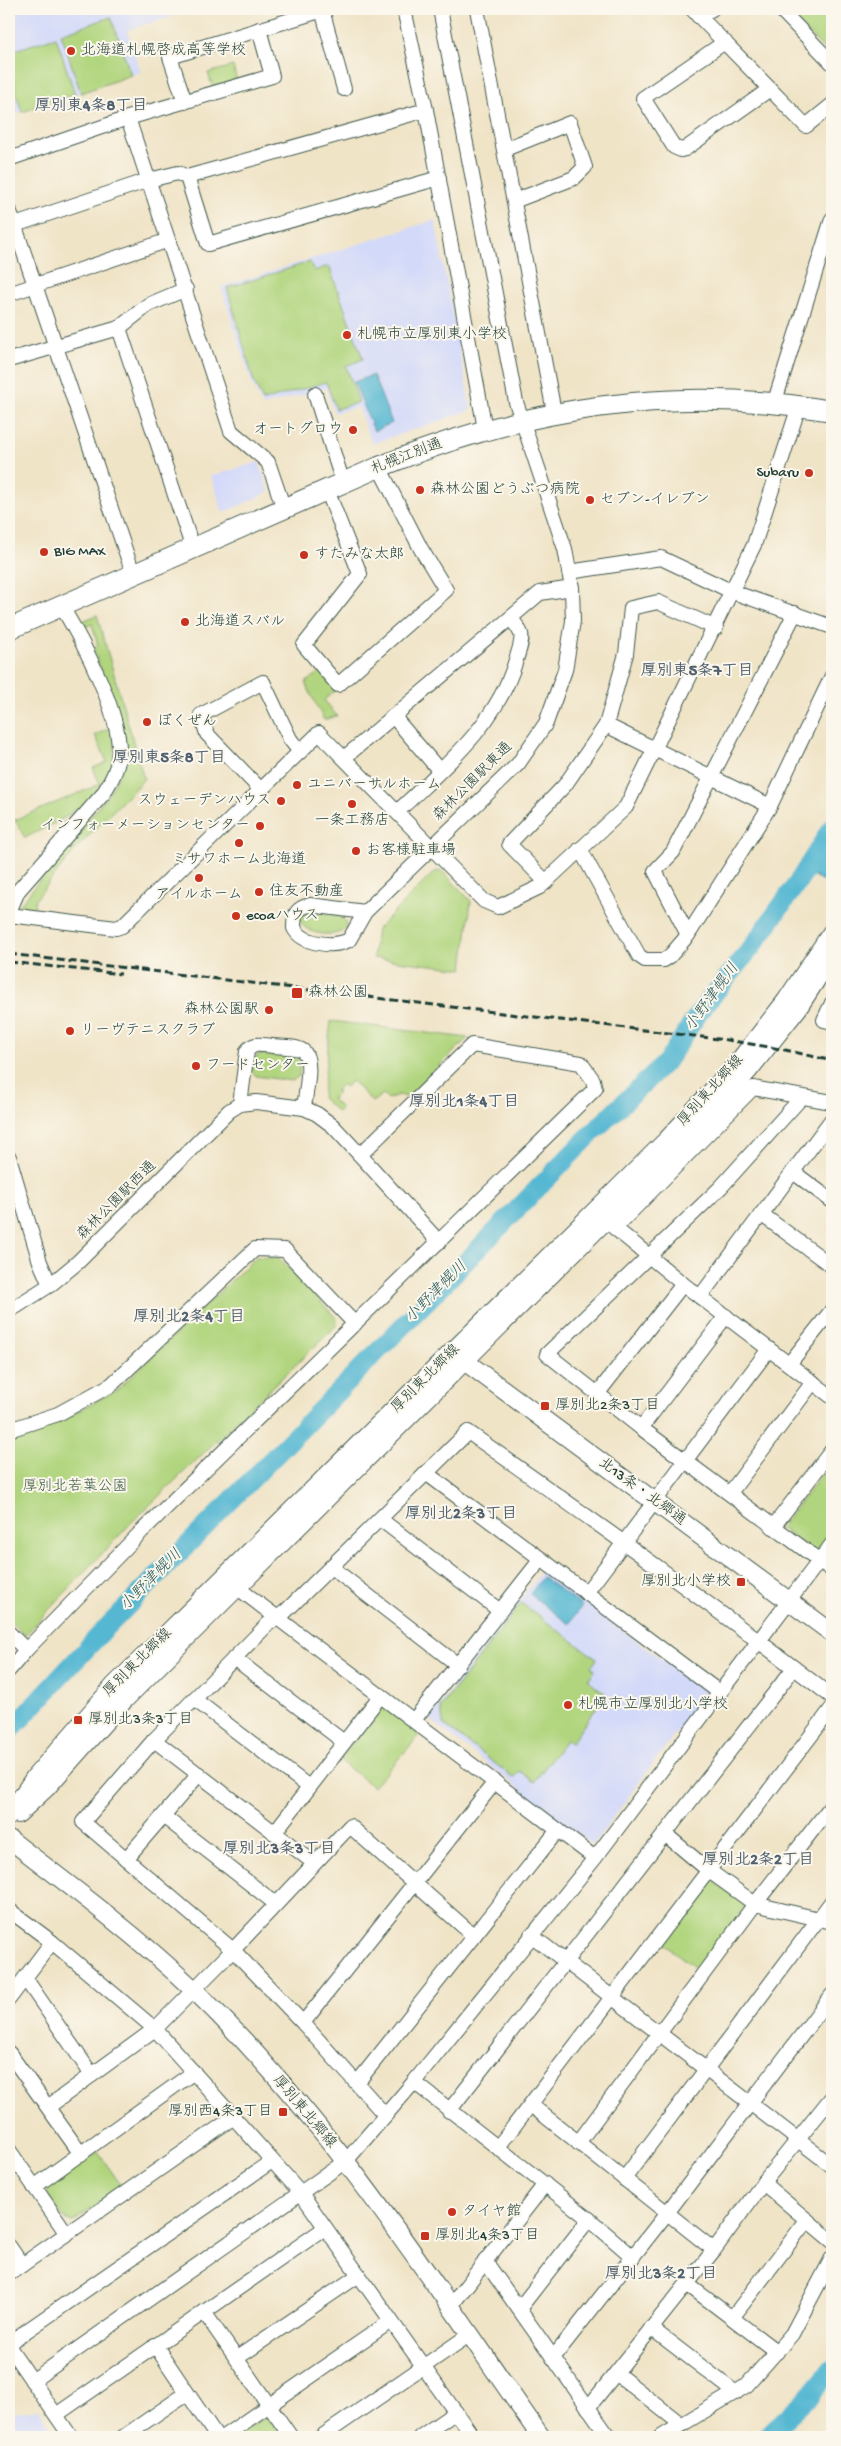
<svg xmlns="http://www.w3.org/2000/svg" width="841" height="2446" font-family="'Gochi Hand','Klee One',sans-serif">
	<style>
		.built { fill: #d3d9f9 }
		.green { fill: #b1d57e; stroke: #688959 }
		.water { fill: #54b7d2; stroke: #3a7a83 }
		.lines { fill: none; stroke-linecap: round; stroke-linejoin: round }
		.river { stroke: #54b7d2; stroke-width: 19 }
		.minor-casing { stroke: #3e564a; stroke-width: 16 }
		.major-casing { stroke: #3e564a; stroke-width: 20 }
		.highway-casing { stroke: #3e564a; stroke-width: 22 }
		.minor { stroke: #fff; stroke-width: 14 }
		.major { stroke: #fff; stroke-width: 18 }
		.highway { stroke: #fff; stroke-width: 20 }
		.rail { stroke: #1f3d34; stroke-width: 3; stroke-dasharray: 8 4; stroke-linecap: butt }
		.poi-dot { fill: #c8321e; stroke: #fbf7ec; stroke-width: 2 }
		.labels { text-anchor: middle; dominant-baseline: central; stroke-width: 4; stroke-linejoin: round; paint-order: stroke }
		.poi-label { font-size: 15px; fill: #1f3d34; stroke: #fbf7ec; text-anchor: start }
		.street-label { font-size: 15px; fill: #1f3d34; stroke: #fbf7ec }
		.park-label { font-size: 15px; fill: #3c5b43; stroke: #fbf7ec }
		.neighbourhood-label { font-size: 16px; font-weight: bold; fill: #50606e; stroke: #fbf7ec }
		.water-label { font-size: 16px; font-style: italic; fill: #2c5c5c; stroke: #fbf7ec }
	</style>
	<rect width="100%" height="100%" fill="#fbf7ec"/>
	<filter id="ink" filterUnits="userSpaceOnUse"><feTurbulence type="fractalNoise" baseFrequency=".02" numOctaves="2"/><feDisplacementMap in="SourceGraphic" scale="10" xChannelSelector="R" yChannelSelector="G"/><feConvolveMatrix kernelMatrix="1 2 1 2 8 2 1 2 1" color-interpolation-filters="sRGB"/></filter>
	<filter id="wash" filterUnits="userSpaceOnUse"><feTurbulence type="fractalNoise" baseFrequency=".0096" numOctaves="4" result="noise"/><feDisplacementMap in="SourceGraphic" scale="20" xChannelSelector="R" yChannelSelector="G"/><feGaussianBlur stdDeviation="1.12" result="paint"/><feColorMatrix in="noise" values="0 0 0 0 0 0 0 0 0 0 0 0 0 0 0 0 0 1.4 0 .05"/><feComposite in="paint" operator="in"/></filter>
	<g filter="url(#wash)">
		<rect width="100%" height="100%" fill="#f0e4c7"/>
		<g class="built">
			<polygon points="20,9 197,9 127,30 141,72 9,116 9,13"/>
			<polygon points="435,220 471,410 372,444 358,407 334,413 326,388 263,406 252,384 221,287"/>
			<polygon points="259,462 269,492 223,513 211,476"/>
			<polygon points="542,1571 706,1692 593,1845 429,1719"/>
			<polygon points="38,2409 58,2437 9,2437 9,2414"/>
		</g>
		<g class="green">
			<polygon points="785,9 832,9 832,57"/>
			<polygon points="111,17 131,75 81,93 61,34"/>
			<polygon points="56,37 75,94 22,112 9,72 9,52"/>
			<polygon points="233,66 237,81 213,88 208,73"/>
			<polygon points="310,262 314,271 329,266 363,359 346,366 359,402 336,409 326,382 263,401 254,382 227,288"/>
			<polygon points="97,615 144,779 75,850 35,900 34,909 18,907 110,792 125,761 126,746 120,718 93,649 98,646 92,624 82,628 80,622"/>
			<polygon points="321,671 336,690 324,700 337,716 324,720 305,683"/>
			<path d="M 112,727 C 113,734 115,743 115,750 C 111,800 64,818 25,838 L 15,820 L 100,784 L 93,768 L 107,762 L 95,735 Z"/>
			<polygon points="438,871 443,872 471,901 463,969 373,958 377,929 433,873"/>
			<path d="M 311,911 L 341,916 L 346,922 L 346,928 C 338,939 303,935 300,920 L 303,915 Z"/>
			<polygon points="331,1021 468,1038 407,1097 398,1095 388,1099 383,1094 372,1102 352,1081 346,1087 342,1084 336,1090 338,1093 332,1099 341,1108 337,1112 322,1098"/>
			<polygon points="261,1054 295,1057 300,1062 299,1076 292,1081 256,1076 251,1070 253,1058"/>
			<polygon points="256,1257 279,1258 337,1319 336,1326 131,1523 25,1635 9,1621 9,1438 53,1425 117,1390"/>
			<polygon points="823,1473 832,1481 832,1536 818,1555 780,1528"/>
			<polygon points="521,1603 597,1659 591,1667 595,1670 588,1680 606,1694 571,1743 566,1740 534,1782 520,1771 514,1778 443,1724 441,1707"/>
			<polygon points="383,1706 420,1735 373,1787 339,1760"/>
			<polygon points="711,1879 746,1906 698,1970 663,1943"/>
			<polygon points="98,2152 123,2188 73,2222 66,2221 46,2192 47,2188"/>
			<polygon points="268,2415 283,2437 236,2437"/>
		</g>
		<g class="water">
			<polygon points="373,375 392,423 374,431 354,382"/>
			<polygon points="832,814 832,881 830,885 799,868"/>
			<polygon points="543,1577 582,1606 569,1624 530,1594"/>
		</g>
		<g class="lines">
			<g class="river">
				<polyline points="9,1732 104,1630 591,1134 667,1061 701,1010 752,947 798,882 832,827"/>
				<polyline points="765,2437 807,2399 832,2369"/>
			</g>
		</g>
	</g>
	<g filter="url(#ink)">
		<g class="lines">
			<g class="minor-casing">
				<g id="minor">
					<polyline points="404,9 426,110 485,429"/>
					<polyline points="477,9 554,412"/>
					<polyline points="692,9 806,126 832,105"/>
					<polyline points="780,9 832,63"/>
					<polyline points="322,10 344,89"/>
					<polyline points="698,16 712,9"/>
					<polyline points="725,42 643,98 674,147 681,150 685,149 770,89"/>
					<polyline points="185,102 170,57 326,9"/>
					<polyline points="128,118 231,431 268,462 284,509"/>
					<polyline points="505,149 570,123 585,167 574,178 514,201"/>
					<polyline points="9,159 128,118 272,76 259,29"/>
					<polyline points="187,177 426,110"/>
					<polyline points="9,209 134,576"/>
					<polyline points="9,227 149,180 178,173 187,177 208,244 439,178"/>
					<polyline points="9,294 169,240"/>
					<polyline points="119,328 193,549"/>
					<polyline points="9,360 119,328 148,305 186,289"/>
					<polyline points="315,394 343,483"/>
					<polyline points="774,404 832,219"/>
					<polyline points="327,490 360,574 304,645 338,685 446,590 421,549 379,467"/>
					<polyline points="569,572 661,558 733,592 832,627"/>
					<polyline points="393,716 439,770"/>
					<polyline points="606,725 770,806"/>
					<polyline points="344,758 540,593 572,588"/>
					<polyline points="261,790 207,734 201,715 263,682 290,739 300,752"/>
					<path d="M 397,812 C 444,767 497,725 516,660 C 518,653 523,641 521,634 C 519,628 514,623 511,618"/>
					<polyline points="580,849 639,956 645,960 664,960 670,956 688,935 770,806 832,676"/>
					<polyline points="546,882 509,844 565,785 606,725 626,654 631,608 658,602 716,628"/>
					<path d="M 9,912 L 18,891 L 103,794 C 111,781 118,769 119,754 C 121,714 83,642 62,607"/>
					<path d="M 365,912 L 310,905 C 296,908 294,914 294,928 C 302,944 333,948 349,940 L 365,912 L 518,764 L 546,723 L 565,670 L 573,621 L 572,588 L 565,549 L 516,402 L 440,9"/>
					<polyline points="9,915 116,928 122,926 319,733 484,901 498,907 540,887 626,807 754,545 799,406"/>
					<polyline points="688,935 655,871 673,852 795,613"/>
					<polyline points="832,1003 824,1020 832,1022"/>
					<polyline points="802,1097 721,1187 547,1354 641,1428 832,1570"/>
					<path d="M 240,1104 L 247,1051 C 254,1042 262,1045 272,1046 C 280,1047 296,1046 303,1051 C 314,1060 305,1095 304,1108"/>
					<polyline points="9,1157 40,1262 50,1285"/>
					<polyline points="793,1172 832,1201"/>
					<polyline points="761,1214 832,1266"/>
					<polyline points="605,1220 683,1284 832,1397"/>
					<polyline points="615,1228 753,1088 832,1102"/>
					<polyline points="700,1297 832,1119"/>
					<polyline points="9,1311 50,1285 78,1262 229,1111 240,1104 256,1102 304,1108 317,1114 333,1126 360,1155 439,1242"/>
					<polyline points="789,1364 832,1310"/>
					<polyline points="598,1393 683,1284"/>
					<polyline points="641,1428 726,1316"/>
					<polyline points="9,1430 58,1414 111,1385 255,1249 285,1250 355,1324"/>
					<polyline points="426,1473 719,1692"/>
					<polyline points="730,1493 813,1382"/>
					<polyline points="380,1519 500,1611"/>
					<polyline points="773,1527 832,1450"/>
					<polyline points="331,1567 458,1665"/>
					<polyline points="230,1582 595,1858"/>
					<polyline points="586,1593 769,1349"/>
					<polyline points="9,1633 26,1650"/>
					<polyline points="234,1658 344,1742"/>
					<polyline points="9,1670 26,1650 142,1531 595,1089 593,1080 581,1063 472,1045 360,1155"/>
					<polyline points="194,1699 309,1787"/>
					<polyline points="414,1720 541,1559"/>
					<polyline points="154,1740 314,1863"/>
					<polyline points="163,1816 276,1904"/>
					<polyline points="274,1833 381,1695"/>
					<polyline points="665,1834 708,1870 755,1904 832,1922"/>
					<polyline points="126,1859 199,1774"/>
					<polyline points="9,1910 52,1942 155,2029 301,2193 473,2437"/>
					<polyline points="531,1935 832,2166"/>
					<polyline points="25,1978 92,2075"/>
					<polyline points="9,1999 52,1942"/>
					<polyline points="303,2023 495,1782"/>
					<polyline points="9,2053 81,2154"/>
					<polyline points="414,2082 589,2219 633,2257"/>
					<polyline points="357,2083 558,1830"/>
					<polyline points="531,2105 714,2250"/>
					<polyline points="48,2107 155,2029 233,1950 350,1826 474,1936"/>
					<polyline points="449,2111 794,1668"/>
					<path d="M 385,2115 L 303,2023 L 233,1950 L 83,1822 L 154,1740 L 268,1624 L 285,1612 L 468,1432 C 591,1519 713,1605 832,1697"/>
					<polyline points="578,2143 755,1904 832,1805"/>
					<polyline points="498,2147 832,1708"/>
					<polyline points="9,2150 67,2234"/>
					<polyline points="624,2179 832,1901"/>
					<polyline points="763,2183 832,2241"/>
					<polyline points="34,2187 194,2072"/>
					<polyline points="9,2246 22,2265"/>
					<polyline points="485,2261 609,2437"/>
					<polyline points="9,2274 234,2117"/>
					<polyline points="687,2284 777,2352"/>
					<polyline points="450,2307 545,2184"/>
					<polyline points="519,2309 589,2219"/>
					<polyline points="204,2312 291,2437"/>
					<polyline points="732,2318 807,2220"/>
					<polyline points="651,2328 736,2393"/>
					<polyline points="9,2343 272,2161"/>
					<polyline points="155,2345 217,2437"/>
					<polyline points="9,2347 71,2437"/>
					<polyline points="237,2358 359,2275"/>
					<polyline points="553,2358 667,2213 832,1995"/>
					<polyline points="616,2373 682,2425"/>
					<polyline points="32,2381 346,2161 414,2082 595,1858 832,1544"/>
					<polyline points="588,2408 714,2250 763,2183 832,2097"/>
					<polyline points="56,2415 325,2228"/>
					<polyline points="123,2437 187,2393"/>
					<polyline points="223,2437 391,2321"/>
					<polyline points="321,2437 469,2335"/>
					<polyline points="420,2437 456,2412"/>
					<polyline points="661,2437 746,2386 792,2334 832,2258"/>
				</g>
			</g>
			<g class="major-casing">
				<g id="major">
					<polyline points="455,1354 832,1633"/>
					<polyline points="18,1814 46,1788 124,1700 676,1150 748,1071 798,1008 832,955"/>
					<polyline points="9,1816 35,1777 115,1685 666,1141 736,1065 786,1001 832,932"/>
					<path d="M 9,1839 C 72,1887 136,1935 194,1990 C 330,2120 434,2284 541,2437"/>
				</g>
			</g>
			<g class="highway-casing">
				<path id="highway" d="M 9,629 L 379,467 C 526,407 675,384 832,411"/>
			</g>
			<use href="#minor" class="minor"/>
			<use href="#major" class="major"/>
			<use href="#highway" class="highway"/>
			<g class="rail">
				<polyline points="9,954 727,1040 781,1049 832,1061"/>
				<polyline points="9,962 121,974"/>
			</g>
		</g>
	</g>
	<g class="poi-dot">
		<circle cx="71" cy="51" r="5"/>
		<circle cx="347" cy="335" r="5"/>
		<circle cx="353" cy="430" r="5"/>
		<circle cx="809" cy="473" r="5"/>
		<circle cx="420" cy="490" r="5"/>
		<circle cx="590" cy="500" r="5"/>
		<circle cx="44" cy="552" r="5"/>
		<circle cx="304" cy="555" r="5"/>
		<circle cx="185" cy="622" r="5"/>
		<circle cx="147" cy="722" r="5"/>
		<circle cx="297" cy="785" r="5"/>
		<circle cx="281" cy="801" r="5"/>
		<circle cx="352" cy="804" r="5"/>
		<circle cx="260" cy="826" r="5"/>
		<circle cx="239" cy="843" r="5"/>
		<circle cx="356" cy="851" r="5"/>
		<circle cx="199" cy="878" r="5"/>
		<circle cx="259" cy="892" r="5"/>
		<circle cx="236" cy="916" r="5"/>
		<rect x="291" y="987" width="12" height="12" rx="2.5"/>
		<circle cx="269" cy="1010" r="5"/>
		<circle cx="70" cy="1031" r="5"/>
		<circle cx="196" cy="1066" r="5"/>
		<rect x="540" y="1401" width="10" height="10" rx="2.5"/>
		<rect x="736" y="1577" width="10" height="10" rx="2.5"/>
		<circle cx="568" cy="1705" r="5"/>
		<rect x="73" y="1715" width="10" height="10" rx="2.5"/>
		<rect x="278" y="2107" width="10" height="10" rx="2.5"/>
		<circle cx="452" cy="2212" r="5"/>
		<rect x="420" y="2231" width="10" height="10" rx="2.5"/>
	</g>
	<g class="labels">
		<g class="poi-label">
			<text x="81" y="51">北海道札幌啓成高等学校</text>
			<text x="357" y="335">札幌市立厚別東小学校</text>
			<text x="343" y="430" text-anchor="end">オートグロウ</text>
			<text x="799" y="473" text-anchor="end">Subaru</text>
			<text x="430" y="490">森林公園どうぶつ病院</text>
			<text x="600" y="500">セブン-イレブン</text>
			<text x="54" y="552">BIG MAX</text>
			<text x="314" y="555">すたみな太郎</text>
			<text x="195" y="622">北海道スバル</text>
			<text x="157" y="722">ぼくぜん</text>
			<text x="307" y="785">ユニバーサルホーム</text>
			<text x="271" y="801" text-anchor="end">スウェーデンハウス</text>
			<text x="352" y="821" text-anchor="middle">一条工務店</text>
			<text x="250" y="826" text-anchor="end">インフォーメーションセンター</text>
			<text x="366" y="851">お客様駐車場</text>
			<text x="239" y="860" text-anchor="middle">ミサワホーム北海道</text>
			<text x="269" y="892">住友不動産</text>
			<text x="199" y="895" text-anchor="middle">アイルホーム</text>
			<text x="246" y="916">ecoaハウス</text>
			<text x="308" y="993">森林公園</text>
			<text x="259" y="1010" text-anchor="end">森林公園駅</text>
			<text x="80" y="1031">リーヴテニスクラブ</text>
			<text x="206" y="1066">フードセンター</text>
			<text x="555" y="1406">厚別北2条3丁目</text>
			<text x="731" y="1582" text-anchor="end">厚別北小学校</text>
			<text x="578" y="1705">札幌市立厚別北小学校</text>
			<text x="88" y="1720">厚別北3条3丁目</text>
			<text x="273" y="2112" text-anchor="end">厚別西4条3丁目</text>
			<text x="462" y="2212">タイヤ館</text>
			<text x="435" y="2236">厚別北4条3丁目</text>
		</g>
		<g class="street-label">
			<text transform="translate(407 457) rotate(-21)">札幌江別通</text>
			<text transform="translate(473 782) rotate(-45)">森林公園駅東通</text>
			<text transform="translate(711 1091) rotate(-48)">厚別東北郷線</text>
			<text transform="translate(117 1201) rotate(-45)">森林公園駅西通</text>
			<text transform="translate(426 1379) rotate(-45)">厚別東北郷線</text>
			<text transform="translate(642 1492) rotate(36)">北13条・北郷通</text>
			<text transform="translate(138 1663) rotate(-45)">厚別東北郷線</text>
			<text transform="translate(304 2112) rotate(50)">厚別東北郷線</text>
		</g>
		<g class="park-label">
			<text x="75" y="1487">厚別北若葉公園</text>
		</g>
		<g class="neighbourhood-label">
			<text x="91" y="107">厚別東4条8丁目</text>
			<text x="697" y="672">厚別東5条7丁目</text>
			<text x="169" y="759">厚別東5条8丁目</text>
			<text x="464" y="1103">厚別北1条4丁目</text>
			<text x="189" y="1318">厚別北2条4丁目</text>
			<text x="461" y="1515">厚別北2条3丁目</text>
			<text x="279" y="1850">厚別北3条3丁目</text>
			<text x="758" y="1861">厚別北2条2丁目</text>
			<text x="661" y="2275">厚別北3条2丁目</text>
		</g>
		<g class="water-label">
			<text transform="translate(713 998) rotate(-54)">小野津幌川</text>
			<text transform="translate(437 1293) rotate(-45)">小野津幌川</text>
			<text transform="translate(152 1581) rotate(-45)">小野津幌川</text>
		</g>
	</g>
	<rect width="841" height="2446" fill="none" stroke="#fbf7ec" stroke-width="30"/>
</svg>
